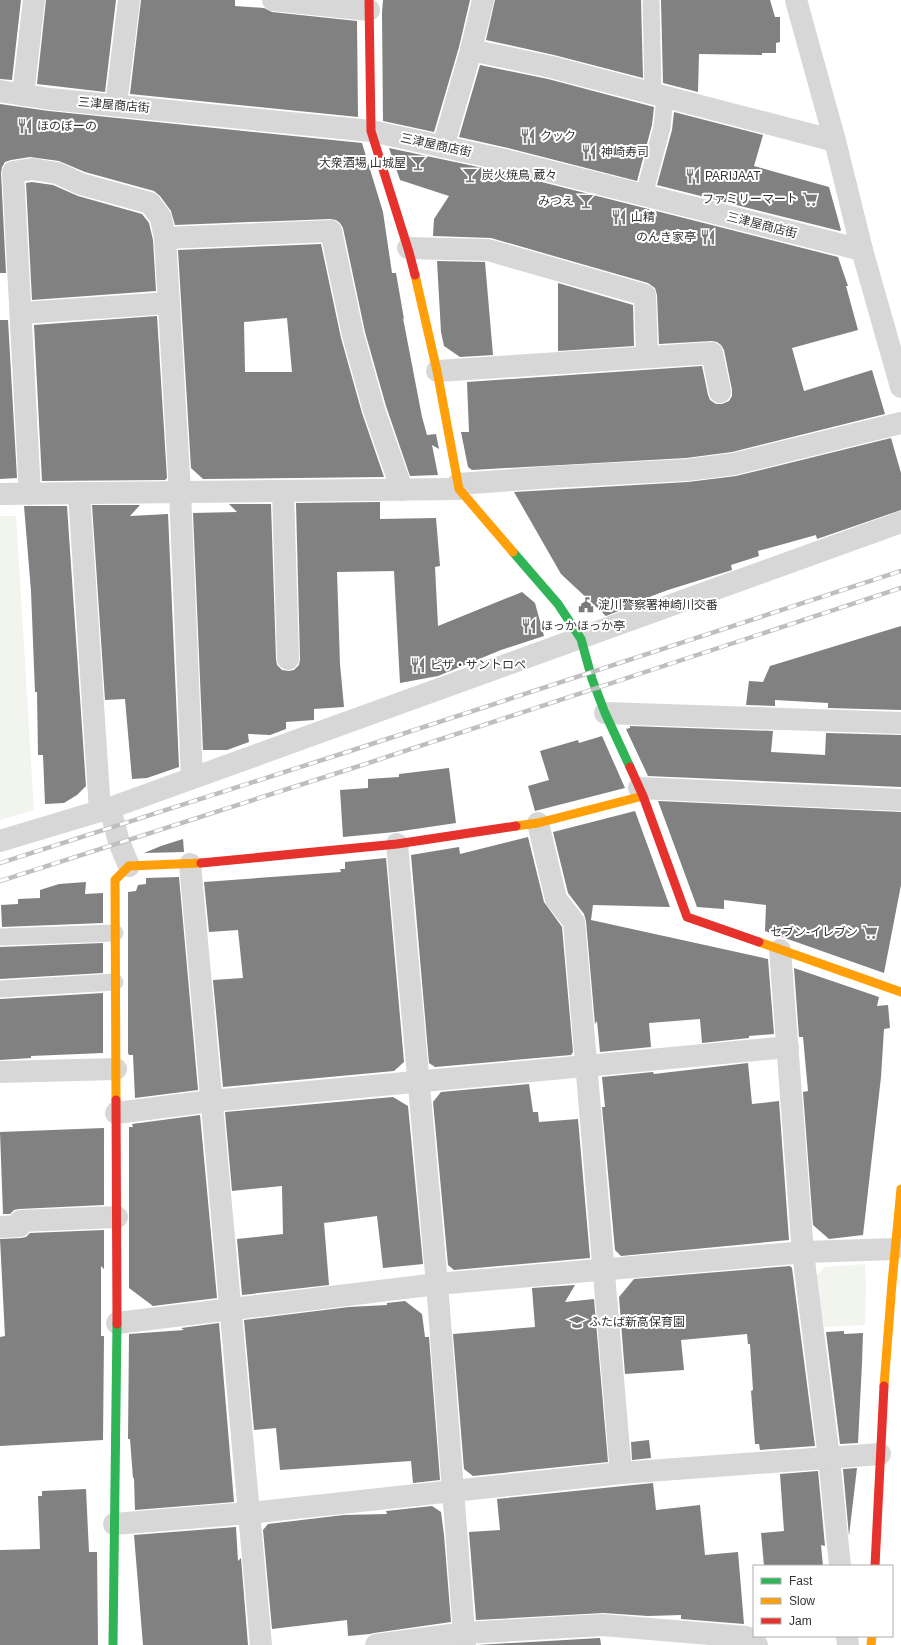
<svg xmlns="http://www.w3.org/2000/svg" width="901" height="1645" font-family="Helvetica,'Noto Sans JP',sans-serif">
	<style>
		.green { fill: #f1f5ed }
		.building { fill: #818181; fill-rule: evenodd }
		.lines { fill: none; stroke-linecap: round; stroke-linejoin: round }
		.lane { stroke: #d7d7d7; stroke-width: 17 }
		.street { stroke: #d7d7d7; stroke-width: 22 }
		.fast { stroke: #30b455; stroke-width: 9 }
		.slow { stroke: #ff9f0a; stroke-width: 9 }
		.jam { stroke: #e5322d; stroke-width: 9 }
		.rail-casing { stroke: #bebebe; stroke-width: 4.5 }
		.rail { stroke: #fff; stroke-width: 3; stroke-dasharray: 9; stroke-linecap: butt }
		.labels { text-anchor: middle; dominant-baseline: central; stroke-width: 4; stroke-linejoin: round; paint-order: stroke }
		.street-label { font-size: 12px; fill: #333; stroke: #fff }
		.poi-label { font-size: 12px; fill: #333; stroke: #fff; text-anchor: start }
	</style>
	<rect width="100%" height="100%" fill="#fff"/>
	<g class="green">
		<polygon points="0,516 16,516 34,810 0,820"/>
		<polygon points="865,1264 866,1285 865,1325 824,1327 817,1275 825,1267"/>
	</g>
	<g class="building">
		<polygon points="0,0 21,0 12,80 0,79"/>
		<polygon points="46,0 116,0 105,92 37,84"/>
		<polygon points="141,0 235,0 235,6 264,8 272,12 357,21 358,117 130,94"/>
		<polygon points="383,0 470,0 459,47 434,132 383,121 382,13"/>
		<polygon points="495,0 641,0 643,78 554,55 486,40"/>
		<polygon points="661,0 770,0 775,17 780,17 780,42 776,43 776,53 762,53 762,55 699,54 698,92 663,83"/>
		<polygon points="480,65 548,79 654,107 652,125 637,181 508,148 459,137"/>
		<polygon points="0,104 49,111 362,143 383,212 392,273 396,273 404,319 403,318 422,417 427,435 436,434 439,449 432,445 438,475 410,476 386,406 365,332 343,228 340,223 336,220 330,219 175,225 171,211 160,196 154,191 85,172 59,161 30,157 11,160 5,162 2,167 1,173 6,273 0,273"/>
		<polygon points="674,112 763,135 754,166 829,187 841,230 840,231 657,185 672,130"/>
		<polygon points="389,148 502,172 838,257 848,286 846,286 858,330 792,348 804,391 872,370 885,414 732,452 686,458 472,470 468,467 461,432 469,432 467,382 702,366 708,395 710,400 716,404 722,404 729,401 732,396 732,390 724,350 721,345 717,342 712,341 659,344 657,295 655,288 648,283 491,238 433,236 434,219 449,196 400,180"/>
		<polygon points="32,182 53,185 78,196 142,214 149,223 153,240 156,291 32,300 26,183"/>
		<path d="M 321,244 L 341,338 L 362,413 L 384,477 L 203,479 L 191,468 L 178,250 ZM 287,318 L 292,372 L 245,372 L 244,322 Z"/>
		<polygon points="437,261 485,262 493,355 460,357 444,346 441,332"/>
		<polygon points="558,283 633,305 634,346 558,351"/>
		<polygon points="157,316 167,478 165,480 42,481 34,325"/>
		<polygon points="0,320 8,320 17,478 0,479"/>
		<polygon points="891,438 901,473 901,510 817,539 816,535 758,551 759,556 731,565 732,570 668,590 625,606 626,608 606,616 561,574 514,492 688,482 736,476"/>
		<polygon points="380,502 380,519 436,518 440,566 435,567 438,626 522,592 535,603 544,636 501,650 438,676 400,683 394,571 337,572 340,664 344,707 314,709 314,720 286,722 286,729 270,735 248,734 249,742 227,750 203,750 193,513 237,512 229,504 271,504 276,659 277,665 282,670 289,671 294,670 299,665 300,659 296,503"/>
		<polygon points="92,505 140,505 130,516 168,514 179,767 147,778 132,779 125,699 105,700"/>
		<polygon points="24,506 67,506 86,786 77,795 64,803 45,804 43,755 38,755 37,692 35,692 31,591"/>
		<polygon points="901,626 901,710 828,708 828,703 775,700 775,706 746,705 749,681 763,682 770,666"/>
		<polygon points="630,726 773,731 771,752 825,755 826,733 901,735 901,787 648,776 626,729 630,728"/>
		<polygon points="602,736 625,788 535,811 528,786 549,780 540,751 578,740 579,743"/>
		<polygon points="449,768 456,823 395,832 343,837 340,790 368,788 368,779 399,777 399,774"/>
		<polygon points="658,801 901,812 901,885 884,973 765,931 766,905 724,900 724,909 697,907"/>
		<polygon points="635,811 670,907 593,905 591,920 768,959 774,1034 749,1036 749,1038 702,1043 700,1019 649,1023 651,1047 600,1052 597,1021 595,1024 586,921 584,914 568,893 553,832"/>
		<polygon points="528,837 544,902 562,927 573,1052 571,1055 435,1067 429,1063 411,855 459,847 460,854"/>
		<polygon points="183,839 184,852 144,853 161,846"/>
		<polygon points="386,858 404,1062 394,1071 223,1087 213,980 243,978 238,930 209,932 204,882 341,872 340,869 345,869 345,862"/>
		<polygon points="179,877 198,1090 135,1098 133,1055 129,1055 128,1053 128,892 136,891 138,885 146,884 146,878"/>
		<polygon points="86,882 85,894 103,893 103,923 2,927 1,905 18,904 18,899 40,898 40,890 59,884"/>
		<polygon points="103,943 103,973 0,979 0,947"/>
		<polygon points="794,968 879,997 877,1006 888,1005 890,1028 884,1029 881,1077 863,1235 829,1239 813,1225 803,1092 808,1091 803,1037 799,1037"/>
		<polygon points="103,993 103,1053 31,1056 31,1058 0,1060 0,999"/>
		<polygon points="748,1063 752,1104 779,1101 789,1240 621,1256 615,1250 602,1107 605,1107 602,1077 653,1072 654,1074"/>
		<polygon points="529,1084 533,1112 538,1112 539,1122 578,1119 590,1258 454,1270 448,1265 433,1102 441,1092"/>
		<polygon points="393,1097 408,1106 423,1264 383,1268 377,1216 324,1223 329,1285 242,1295 237,1239 283,1234 282,1186 232,1191 225,1112"/>
		<polygon points="200,1115 217,1298 153,1306 129,1288 129,1127 133,1127 132,1124"/>
		<polygon points="104,1128 104,1205 19,1209 14,1210 10,1214 3,1214 0,1132"/>
		<polygon points="104,1230 104,1269 101,1266 101,1336 104,1336 103,1440 0,1446 0,1337 5,1336 0,1239 21,1238 26,1237 30,1233"/>
		<polygon points="790,1266 792,1268 815,1446 760,1450 759,1444 755,1444 751,1391 753,1390 750,1344 748,1344 747,1334 681,1340 684,1370 625,1374 619,1297 634,1279"/>
		<polygon points="575,1285 565,1302 594,1299 608,1462 473,1476 464,1469 453,1334 535,1327 532,1288"/>
		<polygon points="405,1301 422,1314 425,1337 429,1337 440,1480 413,1483 411,1461 280,1470 276,1428 254,1430 244,1320 349,1307 387,1305 387,1303"/>
		<polygon points="219,1323 234,1502 135,1510 134,1478 133,1478 130,1439 128,1439 129,1334 184,1330 181,1328"/>
		<polygon points="844,1331 844,1334 863,1333 862,1363 858,1443 840,1444 826,1332"/>
		<polygon points="649,1440 651,1458 632,1460 631,1442"/>
		<polygon points="857,1468 849,1536 843,1469"/>
		<polygon points="818,1471 825,1546 821,1545 823,1566 764,1566 761,1533 784,1531 780,1474"/>
		<polygon points="653,1483 656,1510 700,1505 705,1555 738,1552 744,1624 681,1619 681,1615 648,1616 603,1613 476,1620 469,1532 500,1530 497,1499"/>
		<polygon points="86,1489 89,1552 97,1552 98,1645 0,1645 0,1550 40,1549 38,1496 42,1496 42,1491"/>
		<polygon points="432,1506 441,1512 444,1535 451,1622 374,1633 370,1634 348,1636 347,1620 272,1629 263,1530 268,1524 344,1515 387,1514 386,1511"/>
		<polygon points="236,1527 238,1561 241,1558 248,1645 143,1645 134,1535"/>
		<polygon points="600,1638 601,1645 477,1645"/>
	</g>
	<g class="lines">
		<g class="lane">
			<polyline points="651,0 653,94"/>
			<polyline points="644,195 662,127 665,97"/>
			<polyline points="0,937 115,933"/>
			<polyline points="0,989 115,982"/>
		</g>
		<g class="street">
			<polyline points="273,0 369,10"/>
			<polyline points="796,0 835,141 862,250 901,387"/>
			<polyline points="471,50 551,67 835,141"/>
			<polyline points="0,91 50,99 371,131 505,160 862,250"/>
			<polyline points="23,95 34,0"/>
			<polyline points="116,105 129,0"/>
			<polyline points="443,147 471,50 483,0"/>
			<polyline points="165,238 331,231 353,335 374,410 402,490"/>
			<polyline points="408,248 488,250 645,295 647,357"/>
			<polyline points="21,313 169,303"/>
			<polyline points="437,371 712,353 720,392"/>
			<polyline points="458,484 553,477 687,470 734,464 901,423"/>
			<polyline points="283,491 288,659"/>
			<polyline points="79,493 100,811"/>
			<polyline points="0,494 459,489"/>
			<polyline points="30,494 13,172 32,169 57,173 81,184 150,203 161,218 165,238 180,492 192,778"/>
			<polyline points="605,713 901,723"/>
			<polyline points="639,788 901,800"/>
			<polyline points="110,808 119,842 129,866"/>
			<polyline points="538,823 556,899 574,922 621,1473"/>
			<polyline points="0,841 110,808 901,522"/>
			<polyline points="397,844 437,1284 465,1645"/>
			<polyline points="190,864 261,1645"/>
			<polyline points="780,950 803,1253 829,1458 840,1566"/>
			<polyline points="0,1072 116,1069"/>
			<polyline points="116,1113 211,1101 788,1047"/>
			<polyline points="0,1227 20,1226 20,1221 117,1217"/>
			<polyline points="117,1323 437,1284 806,1252 894,1249"/>
			<polyline points="114,1524 249,1513 621,1473 880,1454"/>
			<polyline points="847,1636 848,1645"/>
			<polyline points="376,1645 465,1633 602,1625 746,1637 757,1645"/>
		</g>
		<g class="fast">
			<polyline points="513,552 558,604 581,639 592,679 605,713 630,767"/>
			<polyline points="113,1645 117,1324"/>
		</g>
		<g class="slow">
			<polyline points="415,275 437,371 459,489 513,552"/>
			<polyline points="516,826 538,823 643,796"/>
			<polyline points="759,942 901,992"/>
			<polyline points="116,1100 115,880 129,866 201,863"/>
			<polyline points="884,1386 892,1283 901,1189"/>
			<polyline points="871,1645 872,1636"/>
		</g>
		<g class="jam">
			<polyline points="369,0 371,131 409,252 415,275"/>
			<polyline points="630,767 643,796 687,917 759,942"/>
			<polyline points="201,863 397,844 516,826"/>
			<polyline points="116,1100 117,1324"/>
			<polyline points="875,1566 884,1386"/>
		</g>
		<g class="rail-casing">
			<g id="rail">
				<polyline points="0,863 344,753 901,571"/>
				<polyline points="0,881 350,769 901,588"/>
			</g>
		</g>
		<use href="#rail" class="rail"/>
	</g>
	<defs>
		<g id="restaurant-bare" transform="scale(1.2)"><path d="M-5-6h1v4h1v-4h1v4h1v-4h1v5L-1.5 .5V6h-2V.5L-5-1ZM5-6V6H3V1.5H1.5Q1.5-4 5-6Z" fill="#7a7a7a" stroke="#fff" stroke-width="2.5" paint-order="stroke"/></g>
		<g id="bar-bare" transform="scale(1.2)"><path d="M-6-5H6L.8 .8V4.5H3.5V6h-7V4.5H-.8V.8Z" fill="#7a7a7a" stroke="#fff" stroke-width="2.5" paint-order="stroke"/></g>
		<g id="supermarket-bare" transform="scale(1.2)"><path d="M-6-5.5h2.5l.6 2H6L4.5 2H-2.5L-4.4-4H-6ZM-1.5 3.2a1.3 1.3 0 1 0 .1 0ZM3 3.2a1.3 1.3 0 1 0 .1 0Z" fill="#7a7a7a" stroke="#fff" stroke-width="2.5" paint-order="stroke"/></g>
		<g id="civic-bare" transform="scale(1.2)"><path d="M-.6-6.5H3V-4.5H.6V-3L4-1V1h2V6H-6V1h2V-1L-.6-3ZM-1.2 2.5V6h2.4V2.5Z" fill="#7a7a7a" stroke="#fff" stroke-width="2.5" paint-order="stroke"/></g>
		<g id="school-bare" transform="scale(1.2)"><path d="M0-5L7-2L0 1L-7-2ZM-4 1L0 2.5L4 1V4Q0 6-4 4Z" fill="#7a7a7a" stroke="#fff" stroke-width="2.5" paint-order="stroke"/></g>
	</defs>
	<g fill-rule="evenodd">
		<use href="#restaurant-bare" x="25" y="126"/>
		<use href="#restaurant-bare" x="528" y="136"/>
		<use href="#restaurant-bare" x="589" y="152"/>
		<use href="#bar-bare" x="418" y="163"/>
		<use href="#bar-bare" x="470" y="175"/>
		<use href="#restaurant-bare" x="693" y="176"/>
		<use href="#supermarket-bare" x="810" y="199"/>
		<use href="#bar-bare" x="586" y="201"/>
		<use href="#restaurant-bare" x="619" y="217"/>
		<use href="#restaurant-bare" x="708" y="237"/>
		<use href="#civic-bare" x="586" y="605"/>
		<use href="#restaurant-bare" x="529" y="626"/>
		<use href="#restaurant-bare" x="418" y="665"/>
		<use href="#supermarket-bare" x="870" y="932"/>
		<use href="#school-bare" x="577" y="1322"/>
	</g>
	<g class="labels">
		<g class="street-label">
			<text transform="translate(114 105) rotate(5)">三津屋商店街</text>
			<text transform="translate(436 145) rotate(12)">三津屋商店街</text>
			<text transform="translate(762 225) rotate(14)">三津屋商店街</text>
		</g>
		<g class="poi-label">
			<text x="37" y="126">ほのぼーの</text>
			<text x="540" y="136">クック</text>
			<text x="601" y="152">神崎寿司</text>
			<text x="406" y="163" text-anchor="end">大衆酒場 山城屋</text>
			<text x="482" y="175">炭火焼鳥 蔵々</text>
			<text x="705" y="176">PARIJAAT</text>
			<text x="798" y="199" text-anchor="end">ファミリーマート</text>
			<text x="574" y="201" text-anchor="end">みつえ</text>
			<text x="631" y="217">山精</text>
			<text x="696" y="237" text-anchor="end">のんき家亭</text>
			<text x="598" y="605">淀川警察署神崎川交番</text>
			<text x="541" y="626">ほっかほっか亭</text>
			<text x="430" y="665">ピザ・サントロペ</text>
			<text x="858" y="932" text-anchor="end">セブン-イレブン</text>
			<text x="589" y="1322">ふたば新高保育園</text>
		</g>
	</g>
	<rect x="753" y="1565" width="140" height="72" fill="#ffffff" stroke="#adadad"/>
	<rect x="761" y="1578" width="20" height="6" fill="#30b455" stroke="#adadad"/>
	<text x="789" y="1585" font-size="12" fill="#333333">Fast</text>
	<rect x="761" y="1598" width="20" height="6" fill="#ff9f0a" stroke="#adadad"/>
	<text x="789" y="1605" font-size="12" fill="#333333">Slow</text>
	<rect x="761" y="1618" width="20" height="6" fill="#e5322d" stroke="#adadad"/>
	<text x="789" y="1625" font-size="12" fill="#333333">Jam</text>
</svg>
